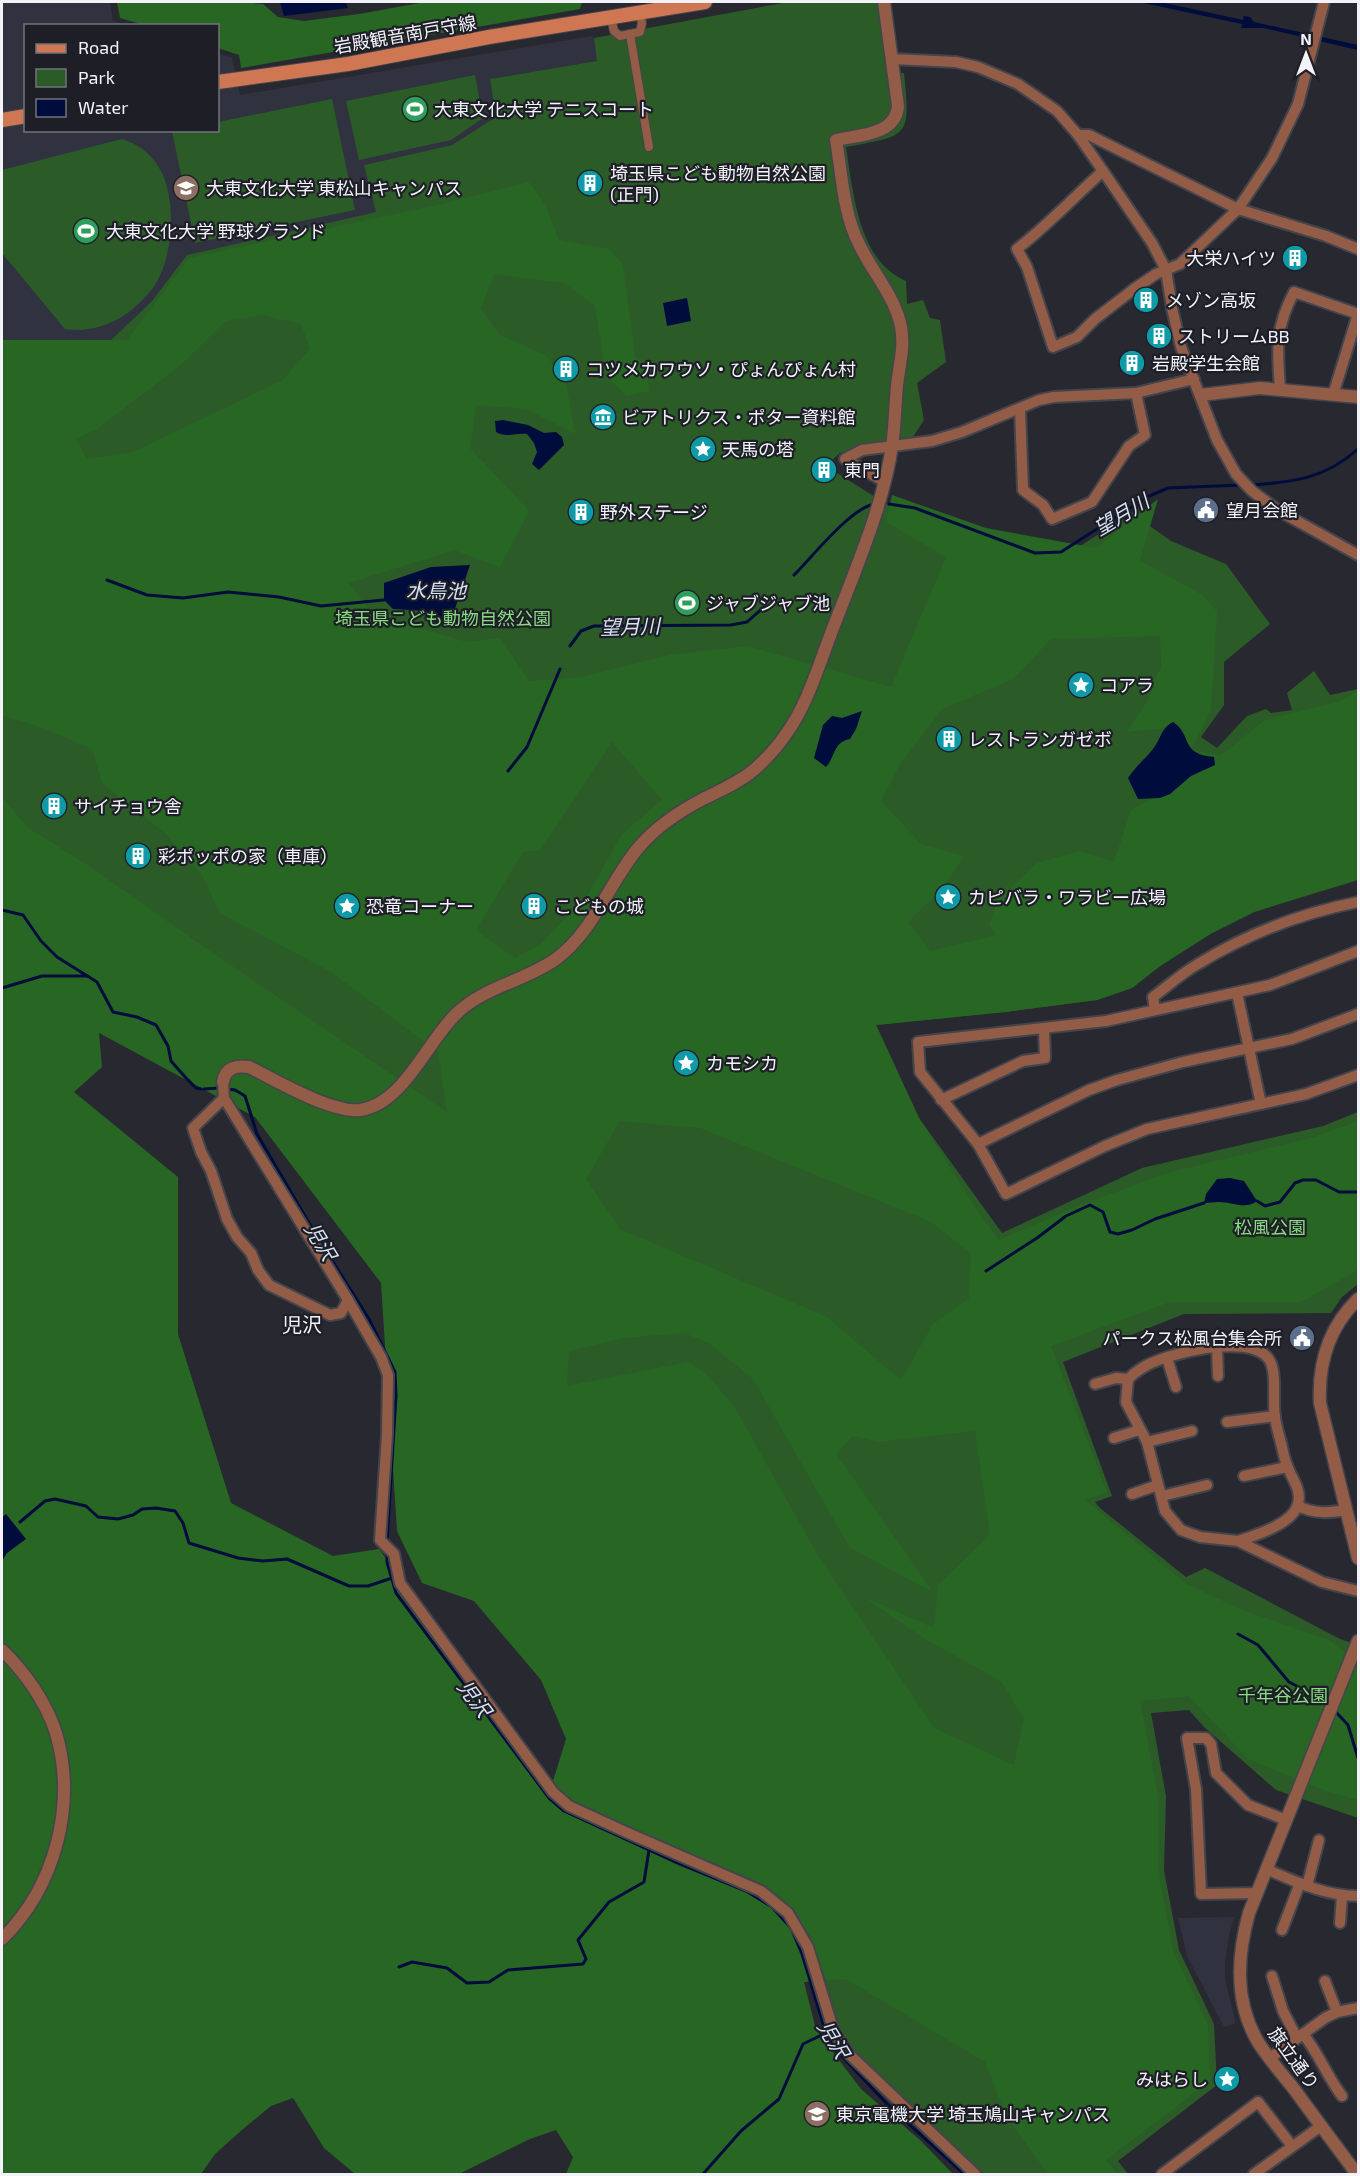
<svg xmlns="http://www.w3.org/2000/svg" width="1360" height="2176" font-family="'Exo 2','Noto Sans JP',sans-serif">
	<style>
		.built { fill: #313240 }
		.green { fill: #2b5c28 }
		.forest { fill: #286624; fill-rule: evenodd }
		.water { fill: #000c3b }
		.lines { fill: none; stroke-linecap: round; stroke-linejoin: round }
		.stream { stroke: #000c3b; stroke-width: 3 }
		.pedestrian-casing { stroke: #44444d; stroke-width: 10 }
		.minor-casing { stroke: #44444d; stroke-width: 14 }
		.tertiary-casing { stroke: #44444d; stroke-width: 15 }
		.secondary-casing { stroke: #44444d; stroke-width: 16 }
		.pedestrian { stroke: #935c46; stroke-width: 8 }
		.minor { stroke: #935c46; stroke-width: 10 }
		.tertiary { stroke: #935c46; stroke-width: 12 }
		.secondary { stroke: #cf7753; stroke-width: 14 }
		.labels { text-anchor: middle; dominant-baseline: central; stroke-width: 4.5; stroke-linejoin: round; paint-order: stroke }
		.street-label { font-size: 18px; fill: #f2f2f8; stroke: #1e1e27 }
		.poi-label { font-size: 18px; fill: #f2f2f8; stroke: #1e1e27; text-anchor: start }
		.park-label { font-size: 18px; fill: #88dc81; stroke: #1e1e27 }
		.water-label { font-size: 20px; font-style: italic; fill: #d6e2f6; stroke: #1e1e27 }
		.neighbourhood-label { font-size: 20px; fill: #f2f2f8; stroke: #1e1e27 }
	</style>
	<rect width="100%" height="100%" fill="#282831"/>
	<g class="built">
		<polygon points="2,2 110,2 113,21 128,25 26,26 26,130 218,130 218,53 232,58 240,95 593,36 598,61 490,79 496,117 452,145 364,165 376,212 187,255 152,301 109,342 2,376"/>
		<polygon points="1235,1917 1230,1931 1225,1961 1225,1980 1236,2023 1224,2027 1187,1956 1178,1918"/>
	</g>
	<g class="green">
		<path d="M 788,2 L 879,2 L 892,74 L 904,73 C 911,139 908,135 846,147 C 853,192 858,261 906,281 L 907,304 L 923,300 L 930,318 L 940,320 L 946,362 L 917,383 L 924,420 L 911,440 L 840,453 L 826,466 L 883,502 L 955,541 L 1039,567 L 1082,545 L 1140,507 L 1147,524 L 1171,541 L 1226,564 L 1270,624 L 1224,662 L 1224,705 L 1201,737 L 1217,748 L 1247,716 L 1266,709 L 1271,713 L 1292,710 L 1287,693 L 1314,671 L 1330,695 L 1358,689 L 1358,880 L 1348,881 L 1254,912 L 1212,933 L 1160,966 L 1132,988 L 1097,1000 L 1005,1012 L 876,1025 L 919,1118 L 1002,1233 L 1142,1168 L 1323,1126 L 1358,1112 L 1358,1284 L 1342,1297 L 1331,1313 L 1184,1314 L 1063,1362 L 1112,1496 L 1095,1502 L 1100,1508 L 1186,1577 L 1205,1568 L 1340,1639 L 1358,1645 L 1358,1818 L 1276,1790 L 1204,1727 L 1189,1710 L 1151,1713 L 1166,1796 L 1164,1870 L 1179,1950 L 1214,2024 L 1217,2085 L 1118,2161 L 1128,2174 L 984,2174 L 846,2045 L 837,2031 L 828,2002 L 417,1297 L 24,831 L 2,798 L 2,376 L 109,342 L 152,301 L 187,255 L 376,212 L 364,165 L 452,145 L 496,117 L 490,79 L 597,61 L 594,38 Z"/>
		<polygon points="475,75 483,118 451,140 359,160 346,101"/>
		<polygon points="332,99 355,210 195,243 172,131 218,130 218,122"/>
		<path d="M 122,139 C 137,144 149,152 158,166 C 178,197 174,260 152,289 C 130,317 100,334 65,329 L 2,253 L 2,170 Z"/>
	</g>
	<g class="forest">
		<polygon points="117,2 241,2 263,4 278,17 304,21 359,14 425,2 582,2 580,9 241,68 239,55 218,48 218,26 144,25 120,18"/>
		<path d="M 529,182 L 545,204 L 559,240 L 609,249 L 623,265 L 635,357 L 647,365 L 649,391 L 626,396 L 606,375 L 595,306 L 564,283 L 494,274 L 481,309 L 500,335 L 547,356 L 566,381 L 575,434 L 526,409 L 476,405 L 470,448 L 529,511 L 500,567 L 454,550 L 349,583 L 373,614 L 467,642 L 500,638 L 529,681 L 582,677 L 669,655 L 747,646 L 891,687 L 946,557 L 886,522 L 892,495 L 986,528 L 1096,548 L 1158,499 L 1140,561 L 1201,594 L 1217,611 L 1211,711 L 1191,749 L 1220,756 L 1265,720 L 1338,702 L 1358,691 L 1358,880 L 1254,912 L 1212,933 L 1160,966 L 1132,988 L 1097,1000 L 1005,1012 L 876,1025 L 919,1118 L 980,1215 L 999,1240 L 1073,1208 L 1167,1173 L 1314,1137 L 1358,1121 L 1358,1270 L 1301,1302 L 1170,1302 L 1051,1346 L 1107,1492 L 1085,1500 L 1185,1583 L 1240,1609 L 1329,1640 L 1358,1662 L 1358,1800 L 1326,1791 L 1248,1759 L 1189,1696 L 1140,1701 L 1158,1796 L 1158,1870 L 1173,1951 L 1208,2025 L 1210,2081 L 1106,2160 L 1117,2174 L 1048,2174 L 1006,2116 L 985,2062 L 846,1979 L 804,1982 L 816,2030 L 861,2089 L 920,2140 L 953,2174 L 566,2174 L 573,2157 L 556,2130 L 530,2139 L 459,2174 L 355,2174 L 324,2148 L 293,2098 L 271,2106 L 243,2129 L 215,2154 L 201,2174 L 2,2174 L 2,797 L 27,827 L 89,866 L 207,949 L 447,1112 L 438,1052 L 331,972 L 220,913 L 202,875 L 164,832 L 102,783 L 92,749 L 43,728 L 2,715 L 2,340 L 127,340 L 189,258 L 442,204 ZM 263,315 L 301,324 L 310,349 L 283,380 L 133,452 L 87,459 L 76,439 L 97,429 L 183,363 L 226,321 ZM 1160,636 L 1161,667 L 1152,684 L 1150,697 L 1127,732 L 1165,728 L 1197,771 L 1131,810 L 1114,862 L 1079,851 L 1037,863 L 998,899 L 989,925 L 997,935 L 930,951 L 908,922 L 945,885 L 964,856 L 921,844 L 881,801 L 900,764 L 942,709 L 1013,679 L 1051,639 ZM 612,742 L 662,800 L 622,834 L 588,894 L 541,944 L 515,958 L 476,930 L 523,852 L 540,850 ZM 99,1033 L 255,1117 L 381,1283 L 397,1531 L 422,1583 L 474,1601 L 541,1680 L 566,1739 L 553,1781 L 379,1549 L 333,1556 L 231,1503 L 178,1334 L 178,1177 L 74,1092 L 102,1067 ZM 620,1121 L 700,1128 L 931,1222 L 971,1253 L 969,1298 L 933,1324 L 901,1380 L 827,1317 L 620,1229 L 586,1179 ZM 684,1333 L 709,1343 L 753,1379 L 850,1548 L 933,1592 L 836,1454 L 853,1436 L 878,1442 L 975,1431 L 990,1535 L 938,1585 L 934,1628 L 864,1597 L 925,1639 L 1001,1681 L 1024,1719 L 1014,1765 L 934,1728 L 817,1554 L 734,1406 L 705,1373 L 688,1362 L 567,1386 L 569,1351 L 624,1338 Z"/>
	</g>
	<g class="water">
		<polygon points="280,2 346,2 348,8 284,16"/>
		<polygon points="1139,2 1160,2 1243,20 1244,16 1250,17 1254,22 1358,45 1358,50 1263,28 1241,28 1242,24"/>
		<polygon points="687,298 691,321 667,326 663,303"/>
		<path d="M 503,420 L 528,425 L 544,433 L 556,432 L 562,437 L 564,445 L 539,470 L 532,464 L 537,452 L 534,443 L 527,434 C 514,433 507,438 496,432 L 495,421 Z"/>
		<polygon points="470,565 450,623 426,611 393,609 384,600 384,583 431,567"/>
		<path d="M 862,711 L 856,729 L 850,739 C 833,742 836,756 826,767 L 814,758 L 823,725 L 832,716 L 842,718 Z"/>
		<path d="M 1173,722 C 1193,735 1179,754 1214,757 L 1215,765 L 1191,776 L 1170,794 L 1160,798 L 1138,799 L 1128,778 C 1135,767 1145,759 1153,749 C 1161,739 1161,728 1173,722 Z"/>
		<path d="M 1230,1178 L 1244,1181 L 1257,1201 C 1246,1210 1232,1202 1219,1202 C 1214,1202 1209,1203 1204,1203 L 1206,1194 L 1217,1179 Z"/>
		<polygon points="6,1514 26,1539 7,1553 2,1561 2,1517"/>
	</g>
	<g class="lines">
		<g class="stream">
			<path d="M 1251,485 C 1293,482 1325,479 1358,449"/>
			<polyline points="889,504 915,508 1035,553 1061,552 1147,497 1168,488 1241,485"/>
			<path d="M 794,575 C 813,556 850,509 874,504"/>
			<polyline points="107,580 147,595 183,598 228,592 279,597 321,606 384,600"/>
			<polyline points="570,646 581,631 594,626 731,625 747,622 765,606"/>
			<polyline points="508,771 527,747 560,669"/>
			<polyline points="2,910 23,915 41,941 57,957 97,982 113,1012 137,1017 156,1025 168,1046 171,1061 186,1078 196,1088 201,1089"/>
			<polyline points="2,988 42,976 88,976"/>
			<polyline points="204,1089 220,1088"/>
			<polyline points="227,1089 235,1090 245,1096 257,1134 316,1235 369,1319 395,1372 396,1396 387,1542"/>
			<polyline points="1257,1201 1265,1206 1280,1202 1295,1183 1303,1180 1316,1180 1339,1192 1358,1192"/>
			<polyline points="986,1271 1037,1238 1066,1216 1090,1205 1103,1212 1110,1232 1118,1234 1132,1230 1155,1219 1204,1203"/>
			<polyline points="20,1522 45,1501 55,1499 86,1506 98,1517 118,1519 133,1515 142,1509 156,1508 175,1511 183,1523 189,1543 238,1558 263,1561 287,1559 349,1586 368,1586 392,1578"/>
			<polyline points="387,1552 387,1562 396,1593 549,1798 564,1811 673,1861 746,1891 772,1907 791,1928 802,1954 826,2033 835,2049 890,2107 964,2174"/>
			<polyline points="1238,1634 1258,1645 1289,1682 1310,1693 1329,1707"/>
			<polyline points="1335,1711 1348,1725 1358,1758"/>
			<polyline points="399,1967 412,1962 447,1968 467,1983 489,1982 508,1970 583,1964 586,1959 578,1940 609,1902 644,1882 649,1850"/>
			<polyline points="703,2174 741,2131 779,2099 803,2044 826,2033"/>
		</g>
		<g class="pedestrian-casing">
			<g id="pedestrian">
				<polyline points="611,18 614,31 620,36 640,32 642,23 640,13"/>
				<polyline points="630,34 649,147"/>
			</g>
		</g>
		<g class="minor-casing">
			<g id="minor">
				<polyline points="892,59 956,62 978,67 1018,84 1057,111 1078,135 1103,171 1152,243 1166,270 1172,308 1181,347 1217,440 1236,474 1252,491 1279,511 1358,555"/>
				<polyline points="1078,135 1089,135 1238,209 1326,236 1358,249"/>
				<path d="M 1103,171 C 1074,197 1048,225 1017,249 L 1027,267 L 1053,347 L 1077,337 L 1095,319 L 1134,289 L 1156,274 L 1180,264 L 1238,209 L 1272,158 L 1298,104 L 1324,2"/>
				<path d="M 1280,389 C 1277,349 1275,328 1294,292 L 1358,314"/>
				<polyline points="1333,395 1358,314"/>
				<polyline points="1020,409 1023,490 1043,505 1052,519 1092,502 1129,446 1145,435 1136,393"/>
				<polyline points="885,482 845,459 862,450 932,441 962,432 1039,400 1054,397 1136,393 1194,379"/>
				<polyline points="1358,951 1270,985 1106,1021 918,1042 920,1072 978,1144 1006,1194 1105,1146 1147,1129 1306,1094 1358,1075"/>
				<polyline points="1237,993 1261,1104"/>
				<path d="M 1155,1010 L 1153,997 C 1168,986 1182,973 1198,964 C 1247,934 1302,913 1358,902"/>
				<polyline points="223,1082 224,1098 348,1300 381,1357 388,1375 387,1435 380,1540 394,1554 400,1583 553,1792 569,1806 628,1833 761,1891 788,1913 808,1947 834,2032 849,2054 975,2174"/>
				<polyline points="224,1098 193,1128 201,1152 211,1171 227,1219 237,1237 251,1253 258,1270 269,1285 330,1315 341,1313 348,1300"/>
				<polyline points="941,1100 1023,1061 1045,1058 1044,1029"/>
				<polyline points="978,1144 1089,1090 1117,1080 1183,1062 1292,1039 1358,1014"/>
				<polyline points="1217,1347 1218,1376"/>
				<polyline points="1167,1358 1176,1387"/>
				<polyline points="1095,1384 1116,1378 1128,1379"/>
				<polyline points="1227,1422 1275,1416"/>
				<polyline points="1114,1438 1139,1430"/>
				<polyline points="1147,1442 1192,1431"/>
				<polyline points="1244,1476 1287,1467"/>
				<polyline points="1132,1494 1158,1485"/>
				<polyline points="1162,1496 1207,1485"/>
				<path d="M 1298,1506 C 1315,1514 1328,1513 1346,1510"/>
				<path d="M 1238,1541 C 1256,1535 1293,1524 1298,1504 C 1302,1489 1291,1478 1287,1465 C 1284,1458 1283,1451 1281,1443 C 1279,1435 1276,1426 1275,1417 C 1272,1401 1278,1370 1268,1358 C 1247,1333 1166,1353 1142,1368 C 1137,1371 1132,1375 1128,1379 L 1126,1402 L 1147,1442 L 1165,1511 L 1181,1530 L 1200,1537 L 1238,1541 L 1322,1582 L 1358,1591"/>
				<path d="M 1266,1869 C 1296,1882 1326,1896 1358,1896"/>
				<polyline points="1307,1886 1319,1840"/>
				<polyline points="1257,1893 1201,1894 1196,1789 1187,1738 1206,1738 1211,1744 1216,1773 1248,1805 1286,1820"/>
				<polyline points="1340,1923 1342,1896"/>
				<polyline points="1282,1930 1300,1883"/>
				<polyline points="1272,1976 1283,2011 1297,2038"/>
				<polyline points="1325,1981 1337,2012"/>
				<path d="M 1303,2034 C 1319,2054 1327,2076 1342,2096"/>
				<polyline points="1270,2058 1325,2018 1337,2012 1358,2008"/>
				<polyline points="1162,2174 1258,2102 1292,2146"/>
				<polyline points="1254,2174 1321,2126"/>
			</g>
		</g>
		<g class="tertiary-casing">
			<g id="tertiary">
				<polyline points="1201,395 1260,388 1358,397"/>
				<path d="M 223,1082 C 225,1068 236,1065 249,1067 C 275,1080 331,1113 360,1110 C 404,1104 427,1041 457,1013 C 486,986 525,981 556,959 C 594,931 610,881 639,847 C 657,826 680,811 703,799 C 721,790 740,782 755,769 C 766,759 778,746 786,734 C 806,707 818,668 830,636 C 852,578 883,508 892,446 C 895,427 895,406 897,386 C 899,366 905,347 901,327 C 895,296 872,272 859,244 C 843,213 842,174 836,140 C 859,135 896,135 898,106 L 884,2"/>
				<path d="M 1358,1299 C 1329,1327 1318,1363 1320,1403 L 1358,1558"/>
				<path d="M 2,1650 C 25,1672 46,1702 56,1733 C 77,1805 55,1887 2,1939"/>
				<path d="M 1357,2174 C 1336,2146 1315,2118 1294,2089 C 1282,2074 1268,2058 1258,2042 C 1234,2001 1237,1956 1249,1913 L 1358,1641"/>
			</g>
		</g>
		<g class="secondary-casing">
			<g id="secondary">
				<polyline points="218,82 348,64 489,37 705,2"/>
				<polyline points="2,120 26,116"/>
			</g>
		</g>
		<use href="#pedestrian" class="pedestrian"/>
		<use href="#minor" class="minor"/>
		<use href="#tertiary" class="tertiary"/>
		<use href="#secondary" class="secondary"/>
	</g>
	<defs>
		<g id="stadium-disc" transform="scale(1.35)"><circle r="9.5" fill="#2e9e5b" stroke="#1e1e27"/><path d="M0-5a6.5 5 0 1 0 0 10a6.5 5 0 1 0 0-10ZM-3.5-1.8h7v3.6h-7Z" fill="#fff"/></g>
		<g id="building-disc" transform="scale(1.35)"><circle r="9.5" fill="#0f9aa8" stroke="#1e1e27"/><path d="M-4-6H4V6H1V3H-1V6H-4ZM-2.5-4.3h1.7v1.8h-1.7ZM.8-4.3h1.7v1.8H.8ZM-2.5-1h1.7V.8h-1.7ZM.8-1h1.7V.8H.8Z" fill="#fff"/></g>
		<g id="university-disc" transform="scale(1.35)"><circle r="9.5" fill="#8d6e63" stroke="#1e1e27"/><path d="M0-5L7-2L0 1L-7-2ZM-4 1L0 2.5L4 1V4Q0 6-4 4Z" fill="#fff"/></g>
		<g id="museum-disc" transform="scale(1.35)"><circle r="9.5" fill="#0f9aa8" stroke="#1e1e27"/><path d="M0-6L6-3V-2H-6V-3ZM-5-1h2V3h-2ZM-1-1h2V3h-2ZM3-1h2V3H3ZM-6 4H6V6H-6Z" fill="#fff"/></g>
		<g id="sight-disc" transform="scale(1.35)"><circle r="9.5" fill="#0f9aa8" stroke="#1e1e27"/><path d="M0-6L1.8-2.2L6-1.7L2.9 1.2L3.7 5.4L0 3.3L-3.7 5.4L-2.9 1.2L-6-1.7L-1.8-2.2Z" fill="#fff"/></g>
		<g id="civic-disc" transform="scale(1.35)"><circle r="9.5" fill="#5c6f8a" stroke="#1e1e27"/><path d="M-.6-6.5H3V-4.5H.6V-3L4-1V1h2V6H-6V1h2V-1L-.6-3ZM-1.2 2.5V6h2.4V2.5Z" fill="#fff"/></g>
	</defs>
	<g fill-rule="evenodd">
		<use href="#stadium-disc" x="415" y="109"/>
		<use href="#building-disc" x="590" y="183"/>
		<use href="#university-disc" x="186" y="188"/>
		<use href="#stadium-disc" x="86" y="231"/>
		<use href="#building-disc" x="1295" y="258"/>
		<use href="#building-disc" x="1146" y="300"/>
		<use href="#building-disc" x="1159" y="336"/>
		<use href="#building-disc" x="1132" y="363"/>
		<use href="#building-disc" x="566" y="369"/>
		<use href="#museum-disc" x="603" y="417"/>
		<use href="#sight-disc" x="703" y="449"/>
		<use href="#building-disc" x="824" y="470"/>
		<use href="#civic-disc" x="1206" y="510"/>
		<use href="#building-disc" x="581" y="512"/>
		<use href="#stadium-disc" x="687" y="603"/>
		<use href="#sight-disc" x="1081" y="685"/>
		<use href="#building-disc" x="949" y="739"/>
		<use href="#building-disc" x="54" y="806"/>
		<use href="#building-disc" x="138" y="856"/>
		<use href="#sight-disc" x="948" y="897"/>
		<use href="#sight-disc" x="347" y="906"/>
		<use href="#building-disc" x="534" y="906"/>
		<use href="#sight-disc" x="686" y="1063"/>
		<use href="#civic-disc" x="1302" y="1338"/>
		<use href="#sight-disc" x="1227" y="2079"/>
		<use href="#university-disc" x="817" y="2114"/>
	</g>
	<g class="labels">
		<g class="street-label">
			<text transform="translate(405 34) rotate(-10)">岩殿観音南戸守線</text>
			<text transform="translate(1294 2058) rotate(54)">旗立通り</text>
		</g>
		<g class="poi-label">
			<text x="434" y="109">大東文化大学 テニスコート</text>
			<text x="610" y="173">埼玉県こども動物自然公園<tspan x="610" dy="21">(正門)</tspan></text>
			<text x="206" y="188">大東文化大学 東松山キャンパス</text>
			<text x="106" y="231">大東文化大学 野球グランド</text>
			<text x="1276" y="258" text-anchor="end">大栄ハイツ</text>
			<text x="1166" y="300">メゾン高坂</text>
			<text x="1178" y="336">ストリームBB</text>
			<text x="1152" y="363">岩殿学生会館</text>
			<text x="586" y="369">コツメカワウソ・ぴょんぴょん村</text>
			<text x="622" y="417">ビアトリクス・ポター資料館</text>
			<text x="722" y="449">天馬の塔</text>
			<text x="844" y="470">東門</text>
			<text x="1226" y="510">望月会館</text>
			<text x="600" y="512">野外ステージ</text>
			<text x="706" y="603">ジャブジャブ池</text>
			<text x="1100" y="685">コアラ</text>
			<text x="968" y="739">レストランガゼボ</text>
			<text x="74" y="806">サイチョウ舎</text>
			<text x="158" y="856">彩ポッポの家（車庫）</text>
			<text x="968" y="897">カピバラ・ワラビー広場</text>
			<text x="366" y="906">恐竜コーナー</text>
			<text x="554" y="906">こどもの城</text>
			<text x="706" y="1063">カモシカ</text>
			<text x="1282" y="1338" text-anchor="end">パークス松風台集会所</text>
			<text x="1208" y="2079" text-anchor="end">みはらし</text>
			<text x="836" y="2114">東京電機大学 埼玉鳩山キャンパス</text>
		</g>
		<g class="park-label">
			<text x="443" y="618">埼玉県こども動物自然公園</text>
			<text x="1270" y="1227">松風公園</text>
			<text x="1283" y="1695">千年谷公園</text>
		</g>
		<g class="water-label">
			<text transform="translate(1121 514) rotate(-31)">望月川</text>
			<text x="436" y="590">水鳥池</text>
			<text transform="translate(630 626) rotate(-2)">望月川</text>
			<text transform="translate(321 1241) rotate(59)">児沢</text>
			<text transform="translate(475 1698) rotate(53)">児沢</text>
			<text transform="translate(834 2039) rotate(59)">児沢</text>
		</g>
		<g class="neighbourhood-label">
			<text x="302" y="1324">児沢</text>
		</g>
	</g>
	<rect width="1360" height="2176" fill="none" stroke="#f2f2f8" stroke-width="6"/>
	<rect x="24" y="24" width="195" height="108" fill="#1e1e27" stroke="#73737b" stroke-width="1.5"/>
	<rect x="36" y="44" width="30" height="9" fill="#cf7753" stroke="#73737b" stroke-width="1.5"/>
	<text x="78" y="54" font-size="18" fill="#f2f2f8">Road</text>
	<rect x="36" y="69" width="30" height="18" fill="#2b5c28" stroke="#73737b" stroke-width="1.5"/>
	<text x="78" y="84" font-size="18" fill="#f2f2f8">Park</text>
	<rect x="36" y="99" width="30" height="18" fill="#000c3b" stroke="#73737b" stroke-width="1.5"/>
	<text x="78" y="114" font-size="18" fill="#f2f2f8">Water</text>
	<g transform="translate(1306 54)" stroke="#1e1e27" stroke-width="4.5" paint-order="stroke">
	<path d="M0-4.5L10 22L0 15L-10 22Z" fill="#f2f2f8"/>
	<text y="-9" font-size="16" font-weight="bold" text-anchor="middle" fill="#f2f2f8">N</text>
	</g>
</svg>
